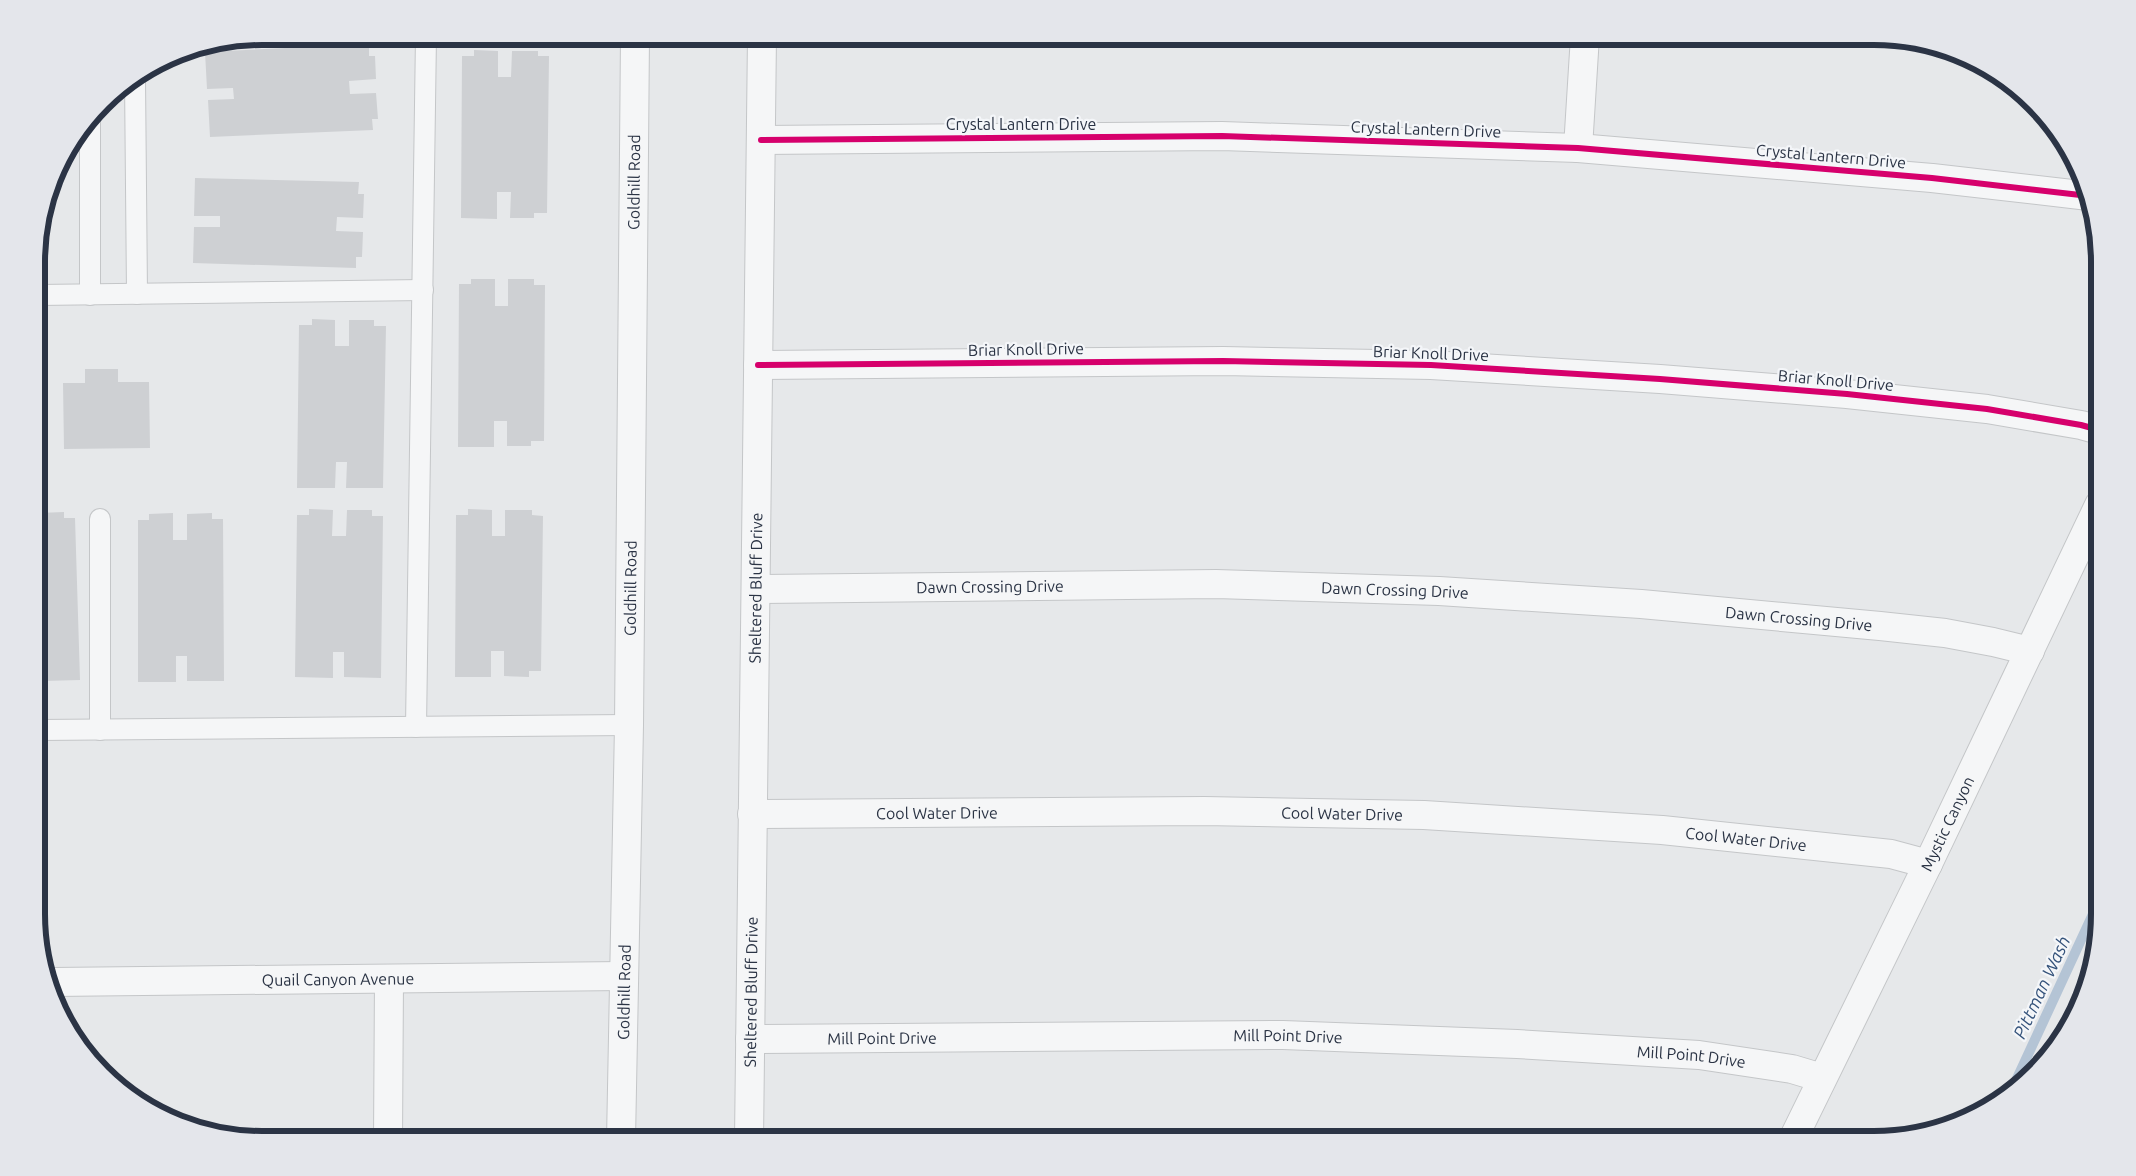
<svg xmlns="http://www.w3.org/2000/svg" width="2136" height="1176" font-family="Ubuntu,sans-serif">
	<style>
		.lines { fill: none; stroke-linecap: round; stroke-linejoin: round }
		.stream { stroke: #b4c4d5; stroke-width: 10 }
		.building { fill: #ced0d3 }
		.lane-casing { stroke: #c4c6c8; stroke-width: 22 }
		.street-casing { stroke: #c4c6c8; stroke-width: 30 }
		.lane { stroke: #f5f6f7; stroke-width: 20 }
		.street { stroke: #f5f6f7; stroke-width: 28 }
		.cycleway-casing { stroke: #f4f6f9; stroke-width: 9 }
		.cycleway { stroke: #d6006c; stroke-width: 6 }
		.labels { text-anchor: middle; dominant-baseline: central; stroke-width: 4.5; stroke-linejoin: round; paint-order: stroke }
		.street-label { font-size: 16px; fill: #2b3445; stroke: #f4f6f9 }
		.water-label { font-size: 18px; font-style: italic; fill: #34527a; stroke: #f4f6f9 }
		.rim { fill: none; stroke: #2b3445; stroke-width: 6 }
	</style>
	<rect width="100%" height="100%" fill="#e6e8ea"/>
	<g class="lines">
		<polyline class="stream" points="2013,1087 2099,901"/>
	</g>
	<g class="building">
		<polygon points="369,44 369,56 375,56 376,79 349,81 350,94 376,93 378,119 372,119 373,130 210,137 208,100 234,99 233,88 207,89 205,52"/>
		<polygon points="474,50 498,51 498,77 511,77 512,51 538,51 538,56 549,56 547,213 534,213 534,218 510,218 511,192 497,192 497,219 461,218 462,56 474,56"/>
		<polygon points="195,178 359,182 358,194 364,194 363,218 337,217 336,231 363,232 362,257 356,257 356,268 193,263 194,227 220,227 220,216 194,216"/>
		<polygon points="471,279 495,279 495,306 508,306 508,279 534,279 534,285 545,285 544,441 531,441 531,446 507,446 507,421 494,421 494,447 458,447 459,284 471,284"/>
		<polygon points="312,319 335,320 335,346 349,346 349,320 374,320 374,326 386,326 383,488 346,488 347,462 336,462 335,488 297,488 299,325 312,325"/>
		<polygon points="85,369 118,369 118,382 149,382 150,448 64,449 63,383 85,383"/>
		<polygon points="309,509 333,510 332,536 346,536 347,510 372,510 372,516 383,516 381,678 344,677 344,652 333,652 333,678 295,677 297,515 309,515"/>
		<polygon points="468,509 492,510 492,536 505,536 505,510 532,510 532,515 543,516 541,671 529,671 529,677 504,676 504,651 491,651 491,677 455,677 456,515 468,515"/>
		<polygon points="64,512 64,518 75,518 80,680 43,681 43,655 38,656 38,513"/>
		<polygon points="173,513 173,540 187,540 187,514 212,513 212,519 223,519 224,681 187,681 187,656 176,656 176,682 138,682 138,520 149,520 149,514"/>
	</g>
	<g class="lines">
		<g class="lane-casing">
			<g id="lane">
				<polyline points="135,79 137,294"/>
				<polyline points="90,123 90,295"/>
				<polyline points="38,295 423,290"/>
				<polyline points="100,519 100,730"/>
				<polyline points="416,727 426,36"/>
				<polyline points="38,730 629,725"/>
			</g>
		</g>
		<g class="street-casing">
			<g id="street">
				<polyline points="761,140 1222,136 1578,148 1932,178 2089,196"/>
				<polyline points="1578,148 1585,36"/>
				<polyline points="758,365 1223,361 1431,365 1660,379 1847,394 1987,409 2081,425 2099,430"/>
				<path id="s1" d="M 756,589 L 1216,584 L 1439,591 L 1641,604 L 1880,626 L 1945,633 L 1993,642 L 2030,651"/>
				<path id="s2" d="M 752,814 L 1204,811 L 1424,815 L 1662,830 L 1891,854 L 1928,864"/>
				<path id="s3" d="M 53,982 L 623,976"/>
				<path id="s4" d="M 750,1039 L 1283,1035 L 1517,1044 L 1699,1055 L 1792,1069 L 1822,1078"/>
				<path id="s5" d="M 1793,1139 L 1928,864 L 2099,505"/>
				<polyline points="388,1140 389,980"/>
				<path id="s6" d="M 621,1140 L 629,725 L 635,36"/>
				<path id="s7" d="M 749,1140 L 762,36"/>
			</g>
		</g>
		<use href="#lane" class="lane"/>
		<use href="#street" class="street"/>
		<g class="cycleway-casing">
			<g id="cycleway">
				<polyline points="761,140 1222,136 1578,148 1932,178 2089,196"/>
				<polyline points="758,365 1223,361 1431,365 1660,379 1847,394 1987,409 2081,425 2099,430"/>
			</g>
		</g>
		<use href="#cycleway" class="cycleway"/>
	</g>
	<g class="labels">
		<g class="street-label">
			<text x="1021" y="124">Crystal Lantern Drive</text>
			<text transform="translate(1426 129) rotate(2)">Crystal Lantern Drive</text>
			<text transform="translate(1831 156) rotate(5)">Crystal Lantern Drive</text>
			<text stroke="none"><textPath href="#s6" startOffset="958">Goldhill Road</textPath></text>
			<text transform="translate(1026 349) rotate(-1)">Briar Knoll Drive</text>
			<text transform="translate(1431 353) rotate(2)">Briar Knoll Drive</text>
			<text transform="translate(1836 380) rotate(5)">Briar Knoll Drive</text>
			<text stroke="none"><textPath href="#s1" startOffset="234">Dawn Crossing Drive</textPath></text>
			<text stroke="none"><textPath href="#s6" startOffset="552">Goldhill Road</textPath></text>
			<text stroke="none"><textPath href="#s7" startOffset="552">Sheltered Bluff Drive</textPath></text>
			<text stroke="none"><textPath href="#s1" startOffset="639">Dawn Crossing Drive</textPath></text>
			<text stroke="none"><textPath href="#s1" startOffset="1044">Dawn Crossing Drive</textPath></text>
			<text stroke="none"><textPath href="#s2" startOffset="185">Cool Water Drive</textPath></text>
			<text stroke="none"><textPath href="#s2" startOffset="590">Cool Water Drive</textPath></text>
			<text stroke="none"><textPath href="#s5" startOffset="351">Mystic Canyon</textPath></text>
			<text stroke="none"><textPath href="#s2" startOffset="995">Cool Water Drive</textPath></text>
			<text stroke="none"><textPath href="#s3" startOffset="285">Quail Canyon Avenue</textPath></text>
			<text stroke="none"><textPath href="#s6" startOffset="148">Goldhill Road</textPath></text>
			<text stroke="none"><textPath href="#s7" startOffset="148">Sheltered Bluff Drive</textPath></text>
			<text stroke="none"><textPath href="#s4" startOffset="538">Mill Point Drive</textPath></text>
			<text stroke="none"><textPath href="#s4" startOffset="132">Mill Point Drive</textPath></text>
			<text stroke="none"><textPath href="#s4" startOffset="942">Mill Point Drive</textPath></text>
		</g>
		<g class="water-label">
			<text transform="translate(2041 987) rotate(-65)">Pittman Wash</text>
		</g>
	</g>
	<path d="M0 0H2136V1176H0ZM262 45H1874A217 217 0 0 1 2091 262V914A217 217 0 0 1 1874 1131H262A217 217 0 0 1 45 914V262A217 217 0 0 1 262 45Z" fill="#e4e6eb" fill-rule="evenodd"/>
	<path class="rim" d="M262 45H1874A217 217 0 0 1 2091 262V914A217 217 0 0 1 1874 1131H262A217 217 0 0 1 45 914V262A217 217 0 0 1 262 45Z"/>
</svg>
